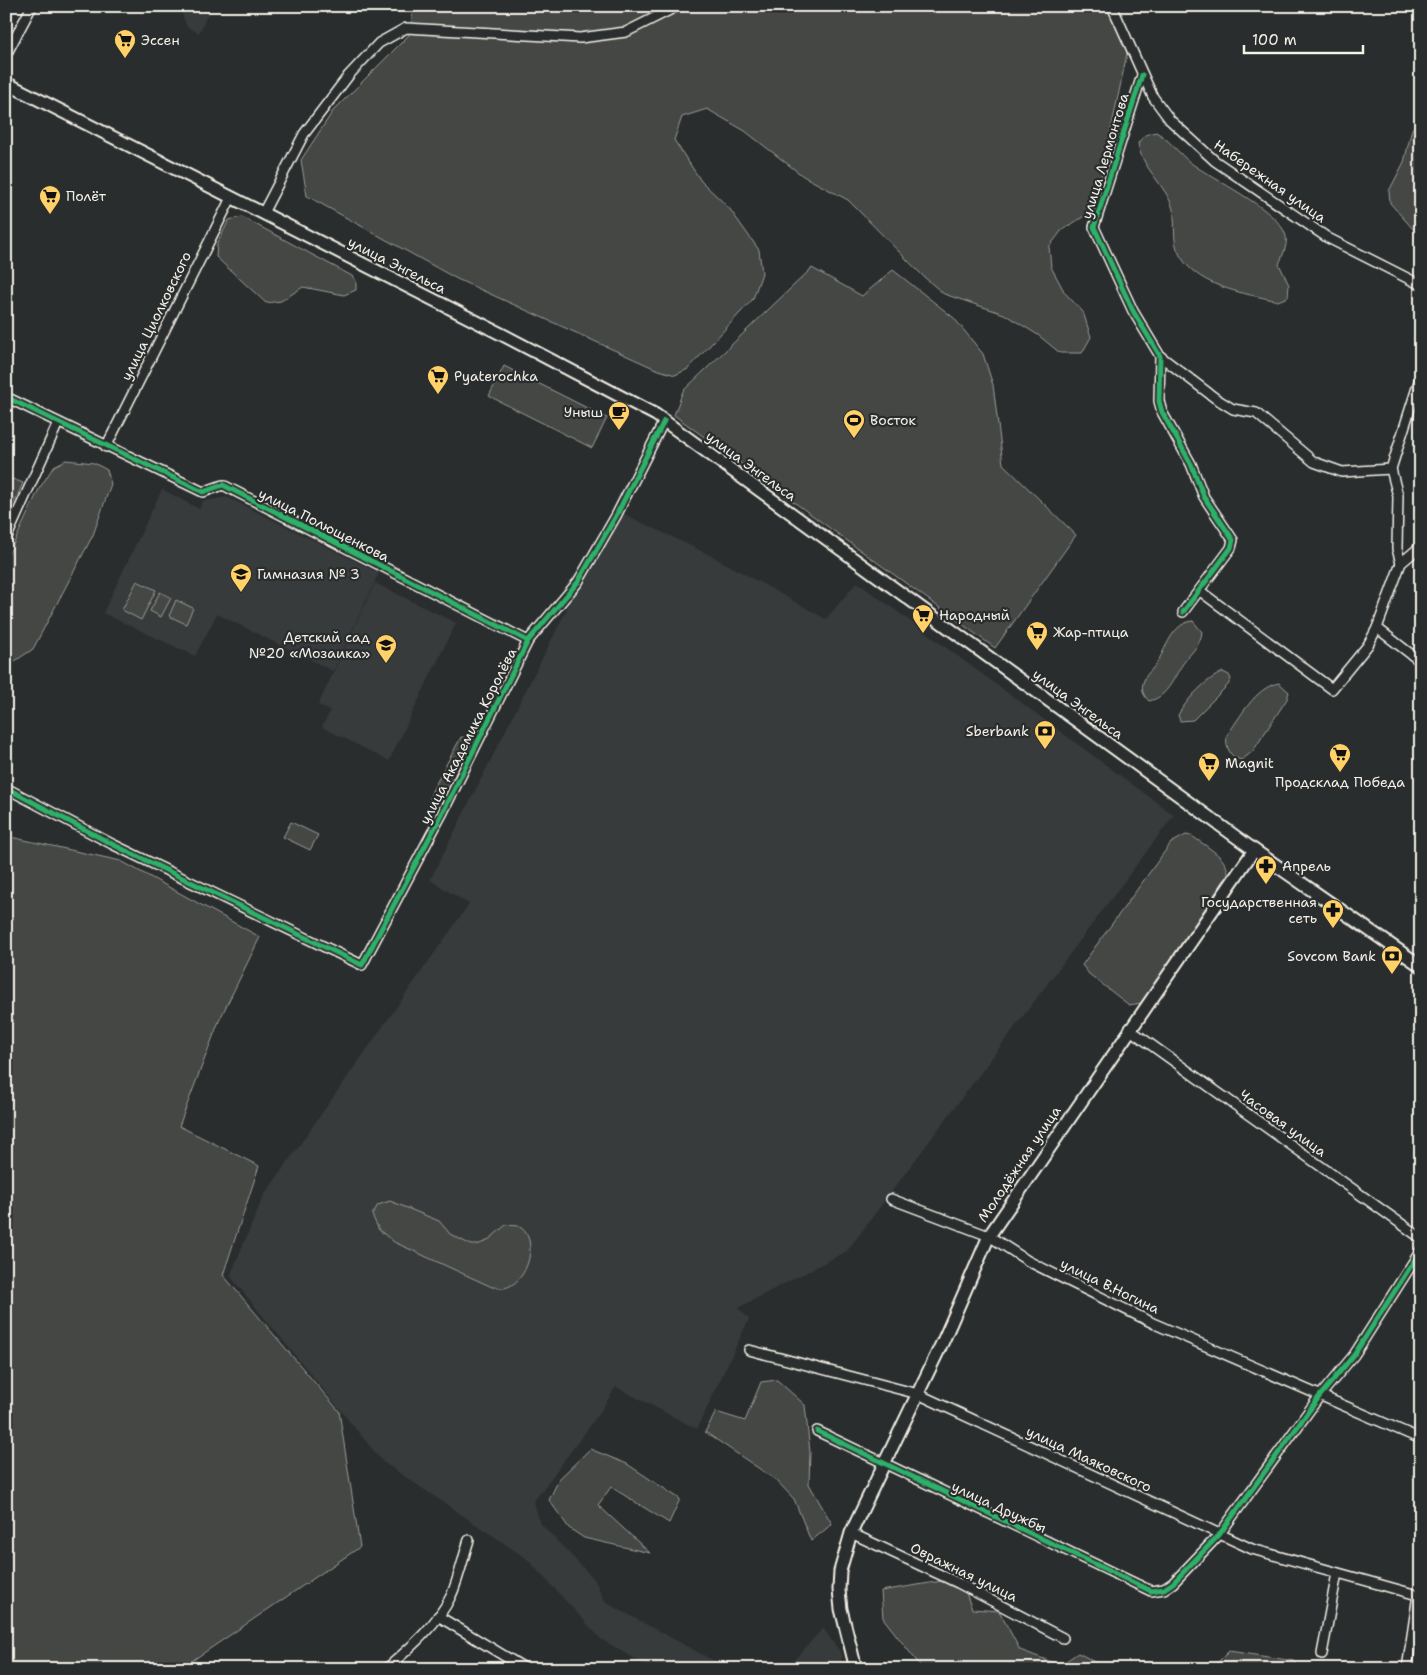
<svg xmlns="http://www.w3.org/2000/svg" width="1427" height="1675" font-family="'Shantell Sans',sans-serif">
	<style>
		.built { fill: #373a3a }
		.green { fill: #444645; stroke: #9c9c96 }
		.lines { fill: none; stroke-linecap: round; stroke-linejoin: round }
		.street-casing { stroke: #f4f1e8; stroke-width: 12 }
		.secondary-casing { stroke: #f4f1e8; stroke-width: 15 }
		.street { stroke: #2a2d2e; stroke-width: 9 }
		.secondary { stroke: #2a2d2e; stroke-width: 11 }
		.cycleway-casing { stroke: #2a2d2e; stroke-width: 8 }
		.cycleway { stroke: #2db169; stroke-width: 5 }
		.labels { text-anchor: middle; dominant-baseline: central; stroke-width: 4.5; stroke-linejoin: round; paint-order: stroke }
		.poi-label { font-size: 14px; fill: #f4f1e8; stroke: #2a2d2e; text-anchor: start }
		.street-label { font-size: 14px; fill: #f4f1e8; stroke: #2a2d2e }
	</style>
	<rect width="100%" height="100%" fill="#2a2d2e"/>
	<filter id="ink" filterUnits="userSpaceOnUse"><feTurbulence type="fractalNoise" baseFrequency=".02" numOctaves="2"/><feDisplacementMap in="SourceGraphic" scale="10" xChannelSelector="R" yChannelSelector="G"/><feConvolveMatrix kernelMatrix="1 2 1 2 8 2 1 2 1" color-interpolation-filters="sRGB"/></filter>
	<g filter="url(#ink)">
		<g class="built">
			<polygon points="179,6 212,6 199,33 187,27"/>
			<polygon points="162,489 199,509 203,501 227,497 379,573 333,671 217,614 195,656 103,613"/>
			<polygon points="622,513 712,556 826,619 857,582 1174,815 847,1251 738,1308 749,1319 697,1429 616,1387 598,1415 534,1501 540,1523 595,1580 605,1602 729,1669 652,1669 601,1639 526,1558 383,1462 230,1276 263,1197 469,904 430,880 572,599"/>
			<polygon points="375,583 456,623 389,761 322,727 330,711 318,705"/>
			<polygon points="823,1628 843,1656 837,1669 786,1669"/>
		</g>
		<g class="green">
			<polygon points="414,6 1109,6 1129,44 1099,187 1086,215 1062,230 1049,247 1051,267 1065,293 1083,312 1091,337 1082,353 1060,353 1038,335 1004,314 944,294 924,277 848,200 803,176 745,131 707,109 682,117 674,140 701,181 729,208 759,250 762,273 753,299 688,369 675,375 656,369 457,279 307,196 301,160 333,111 409,35"/>
			<polygon points="1421,118 1421,238 1390,203 1389,191 1404,162 1412,129"/>
			<path d="M 1156,132 C 1170,140 1178,153 1191,163 C 1214,180 1272,207 1284,231 C 1290,242 1283,254 1279,264 L 1289,285 L 1288,297 L 1278,301 C 1244,293 1192,287 1177,249 C 1172,235 1177,217 1171,203 C 1162,182 1141,166 1138,143 L 1145,135 Z"/>
			<polygon points="242,217 352,276 356,281 356,290 344,295 303,287 281,301 266,303 216,257 217,244 229,220"/>
			<polygon points="812,268 862,296 893,270 954,318 983,354 993,385 1003,464 1076,535 995,648 674,415 683,391"/>
			<polygon points="504,366 607,418 592,448 489,396"/>
			<polygon points="66,460 94,463 107,470 111,484 93,535 33,649 6,667 6,560 39,489 54,466"/>
			<polygon points="10,478 23,483 6,521 6,480"/>
			<polygon points="137,581 156,590 141,620 122,610"/>
			<polygon points="160,592 171,598 161,617 150,611"/>
			<polygon points="176,600 193,608 186,624 169,616"/>
			<path d="M 1193,621 L 1202,632 C 1200,646 1193,650 1185,661 C 1174,675 1169,697 1149,701 C 1144,696 1141,691 1143,683 C 1145,674 1154,669 1158,661 C 1167,646 1173,623 1193,621 Z"/>
			<path d="M 1223,672 L 1229,675 L 1231,679 L 1228,685 L 1193,720 L 1180,721 L 1178,715 C 1188,698 1205,680 1223,672 Z"/>
			<path d="M 1279,683 L 1289,692 L 1287,699 L 1253,751 L 1242,760 C 1230,758 1225,747 1227,735 C 1240,718 1255,687 1279,683 Z"/>
			<polygon points="461,737 467,738 469,744 444,799 440,803 433,804 430,798 432,791"/>
			<polygon points="291,822 318,835 310,850 283,837"/>
			<path d="M 1186,835 L 1192,836 C 1205,846 1228,857 1228,874 L 1145,999 L 1141,1003 L 1129,1005 L 1089,974 L 1082,965 L 1171,843 Z"/>
			<polygon points="6,836 121,861 260,937 219,1021 179,1126 259,1166 223,1275 339,1411 360,1547 180,1669 6,1669"/>
			<path d="M 390,1201 L 439,1221 L 450,1234 L 471,1245 L 477,1245 L 487,1241 L 506,1225 L 518,1226 C 541,1237 528,1284 504,1288 C 501,1288 496,1287 492,1287 L 394,1242 L 379,1230 L 372,1215 L 378,1205 Z"/>
			<polygon points="777,1380 805,1405 810,1452 809,1484 832,1524 811,1541 794,1499 776,1480 705,1432 716,1412 745,1421 761,1382"/>
			<polygon points="590,1449 627,1464 680,1499 669,1523 611,1487 598,1505 650,1553 584,1538 569,1528 549,1500 559,1479"/>
			<polygon points="960,1578 972,1609 999,1611 1020,1650 1060,1665 1078,1653 1109,1669 923,1669 883,1618 881,1591"/>
			<polygon points="1229,1651 1294,1661 1301,1669 1211,1669"/>
		</g>
		<g class="lines">
			<g class="street-casing">
				<g id="street">
					<polyline points="1112,6 1153,97 1170,120 1215,161 1328,238 1421,285"/>
					<polyline points="6,55 32,6"/>
					<polyline points="1142,75 1094,227 1133,311 1160,356 1159,401 1162,412 1191,464 1204,497 1233,540 1231,548 1183,612"/>
					<polyline points="263,213 304,134 349,75 379,43 406,28 580,38 626,32 678,6"/>
					<polyline points="1160,356 1215,398 1233,409 1256,413 1314,462 1342,472 1391,469 1421,375"/>
					<polyline points="6,397 203,492 223,485 528,641"/>
					<polyline points="106,447 231,198"/>
					<polyline points="1391,469 1398,496 1397,549 1401,563"/>
					<polyline points="6,539 58,423"/>
					<polyline points="1200,591 1332,689 1368,645 1377,628 1401,563 1421,546"/>
					<polyline points="1377,628 1421,662"/>
					<polyline points="6,788 112,844 362,965 442,814 528,641 578,582 616,516 664,421"/>
					<polyline points="1129,1029 1421,1238"/>
					<polyline points="891,1199 989,1236 1028,1261 1155,1324 1421,1439"/>
					<polyline points="749,1350 918,1394 1252,1549 1421,1596"/>
					<polyline points="817,1431 1151,1591 1164,1589 1173,1583 1219,1535 1319,1397 1354,1355 1421,1250"/>
					<polyline points="851,1533 958,1583 1063,1638"/>
					<polyline points="438,1616 526,1669"/>
					<polyline points="1322,1654 1337,1573"/>
					<path d="M 386,1669 C 410,1648 437,1625 451,1596 C 459,1578 463,1558 469,1540"/>
					<polyline points="1407,1669 1418,1595"/>
				</g>
			</g>
			<g class="secondary-casing">
				<g id="secondary">
					<polyline points="6,83 503,335 656,415 1254,850 1421,966"/>
					<polyline points="856,1669 841,1609 839,1590 840,1571 851,1533 944,1339 989,1236 1254,850"/>
				</g>
			</g>
			<use href="#street" class="street"/>
			<use href="#secondary" class="secondary"/>
			<g class="cycleway-casing">
				<g id="cycleway">
					<polyline points="1142,75 1094,227 1133,311 1160,356 1159,401 1162,412 1191,464 1204,497 1233,540 1231,548 1183,612"/>
					<polyline points="6,397 203,492 223,485 528,641"/>
					<polyline points="6,788 112,844 362,965 442,814 528,641 578,582 616,516 664,421"/>
					<polyline points="817,1431 1151,1591 1164,1589 1173,1583 1219,1535 1319,1397 1354,1355 1421,1250"/>
				</g>
			</g>
			<use href="#cycleway" class="cycleway"/>
		</g>
	</g>
	<defs>
		<g id="supermarket-pin" transform="scale(1.125)"><path d="M0 17L-7.5 6A9.5 9.5 0 1 1 7.5 6Z" fill="#ffd166" stroke="#2a2d2e"/><path d="M-6-5.5h2.5l.6 2H6L4.5 2H-2.5L-4.4-4H-6ZM-1.5 3.2a1.3 1.3 0 1 0 .1 0ZM3 3.2a1.3 1.3 0 1 0 .1 0Z" fill="#111"/></g>
		<g id="cafe-pin" transform="scale(1.125)"><path d="M0 17L-7.5 6A9.5 9.5 0 1 1 7.5 6Z" fill="#ffd166" stroke="#2a2d2e"/><path d="M-5.5-4.5H6V0H3Q3 3.5 0 3.5H-2.5Q-5.5 3.5-5.5 0ZM3-3.2v2h1.7v-2ZM-6 4.5H4V6H-6Z" fill="#111"/></g>
		<g id="stadium-pin" transform="scale(1.125)"><path d="M0 17L-7.5 6A9.5 9.5 0 1 1 7.5 6Z" fill="#ffd166" stroke="#2a2d2e"/><path d="M0-5a6.5 5 0 1 0 0 10a6.5 5 0 1 0 0-10ZM-3.5-1.8h7v3.6h-7Z" fill="#111"/></g>
		<g id="school-pin" transform="scale(1.125)"><path d="M0 17L-7.5 6A9.5 9.5 0 1 1 7.5 6Z" fill="#ffd166" stroke="#2a2d2e"/><path d="M0-5L7-2L0 1L-7-2ZM-4 1L0 2.5L4 1V4Q0 6-4 4Z" fill="#111"/></g>
		<g id="bank-pin" transform="scale(1.125)"><path d="M0 17L-7.5 6A9.5 9.5 0 1 1 7.5 6Z" fill="#ffd166" stroke="#2a2d2e"/><path d="M-6-4H6V4H-6ZM0-2.3a2.3 2.3 0 1 0 0 4.6a2.3 2.3 0 1 0 0-4.6Z" fill="#111"/></g>
		<g id="pharmacy-pin" transform="scale(1.125)"><path d="M0 17L-7.5 6A9.5 9.5 0 1 1 7.5 6Z" fill="#ffd166" stroke="#2a2d2e"/><path d="M-2-6h4v4h4v4h-4v4h-4v-4h-4v-4h4Z" fill="#111"/></g>
	</defs>
	<g fill-rule="evenodd">
		<use href="#supermarket-pin" x="125" y="40"/>
		<use href="#supermarket-pin" x="50" y="196"/>
		<use href="#supermarket-pin" x="438" y="376"/>
		<use href="#cafe-pin" x="619" y="412"/>
		<use href="#stadium-pin" x="854" y="420"/>
		<use href="#school-pin" x="241" y="574"/>
		<use href="#supermarket-pin" x="923" y="615"/>
		<use href="#supermarket-pin" x="1037" y="632"/>
		<use href="#school-pin" x="386" y="645"/>
		<use href="#bank-pin" x="1045" y="731"/>
		<use href="#supermarket-pin" x="1340" y="754"/>
		<use href="#supermarket-pin" x="1209" y="763"/>
		<use href="#pharmacy-pin" x="1266" y="866"/>
		<use href="#pharmacy-pin" x="1333" y="910"/>
		<use href="#bank-pin" x="1392" y="956"/>
	</g>
	<g class="labels">
		<g class="poi-label">
			<text x="141" y="40">Эссен</text>
			<text x="66" y="196">Полёт</text>
			<text x="454" y="376">Pyaterochka</text>
			<text x="603" y="412" text-anchor="end">Уныш</text>
			<text x="870" y="420">Восток</text>
			<text x="257" y="574">Гимназия № 3</text>
			<text x="939" y="615">Народный</text>
			<text x="1053" y="632">Жар-птица</text>
			<text x="370" y="637" text-anchor="end">Детский сад<tspan x="370" dy="16">№20 «Мозаика»</tspan></text>
			<text x="1029" y="731" text-anchor="end">Sberbank</text>
			<text x="1225" y="763">Magnit</text>
			<text x="1340" y="782" text-anchor="middle">Продсклад Победа</text>
			<text x="1282" y="866">Апрель</text>
			<text x="1317" y="902" text-anchor="end">Государственная<tspan x="1317" dy="16">сеть</tspan></text>
			<text x="1376" y="956" text-anchor="end">Sovcom Bank</text>
		</g>
		<g class="street-label">
			<text transform="translate(1105 156) rotate(-73)">улица Лермонтова</text>
			<text transform="translate(1270 181) rotate(35)">Набережная улица</text>
			<text transform="translate(397 265) rotate(27)">улица Энгельса</text>
			<text transform="translate(156 316) rotate(-64)">улица Циолковского</text>
			<text transform="translate(751 466) rotate(36)">улица Энгельса</text>
			<text transform="translate(324 525) rotate(27)">улица Полющенкова</text>
			<text transform="translate(1078 704) rotate(36)">улица Энгельса</text>
			<text transform="translate(468 736) rotate(-63)">улица Академика Королёва</text>
			<text transform="translate(1283 1123) rotate(36)">Часовая улица</text>
			<text transform="translate(1019 1164) rotate(-56)">Молодёжная улица</text>
			<text transform="translate(1110 1286) rotate(26)">улица В.Ногина</text>
			<text transform="translate(1089 1459) rotate(25)">улица Маяковского</text>
			<text transform="translate(999 1507) rotate(25)">улица Дружбы</text>
			<text transform="translate(964 1572) rotate(26)">Овражная улица</text>
		</g>
	</g>
	<rect width="1427" height="1675" fill="none" stroke="#2a2d2e" stroke-width="25"/>
	<rect x="12" y="12" width="1402" height="1650" fill="none" stroke="#f4f1e8" stroke-width="2" filter="url(#ink)"/>
	<path d="M1244 45v8h119v-8" fill="none" stroke="#f4f1e8" stroke-width="2.5"/>
	<text x="1252" y="45" font-size="15" fill="#f4f1e8" stroke="#2a2d2e" stroke-width="4" paint-order="stroke">100 m</text>
</svg>
